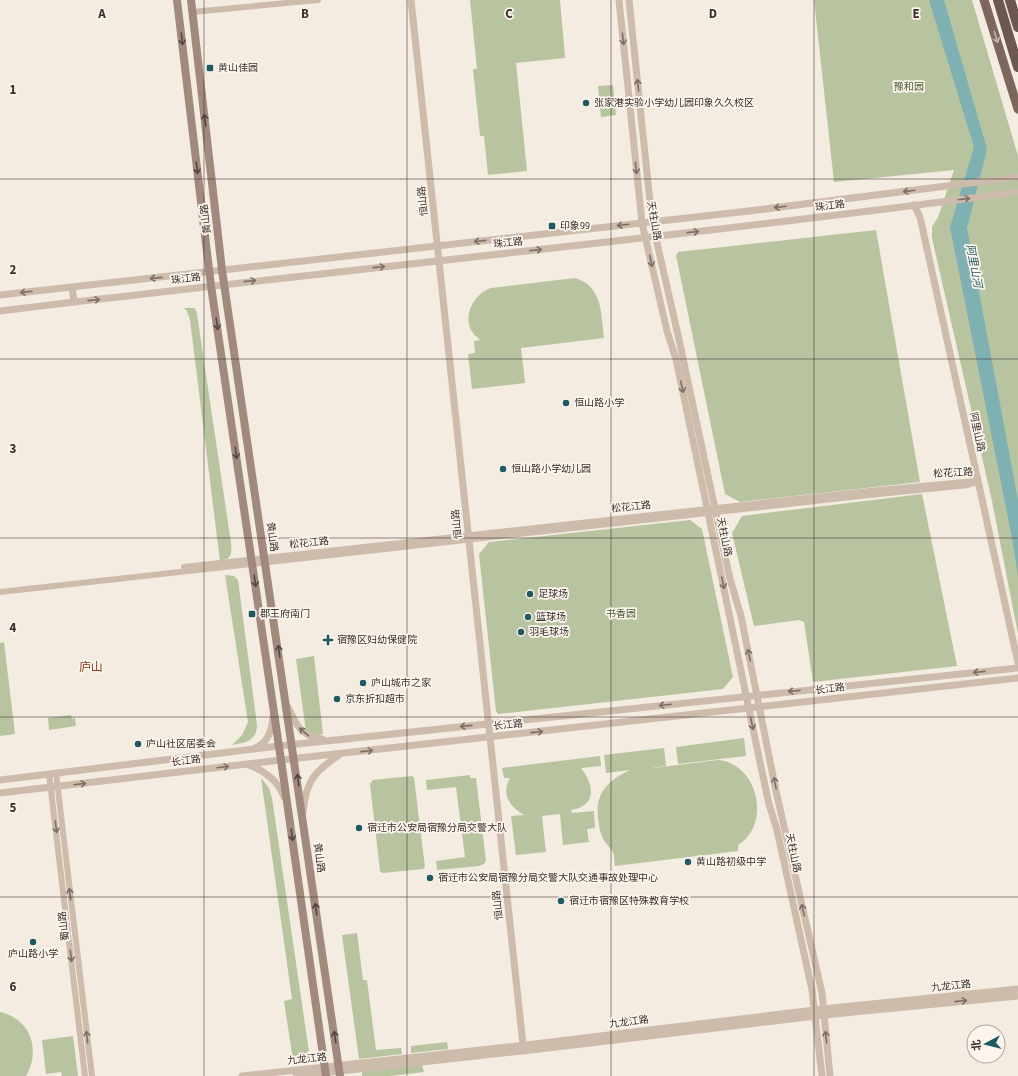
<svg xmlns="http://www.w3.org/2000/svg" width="1018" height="1076" font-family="'Source Sans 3','Noto Sans SC',sans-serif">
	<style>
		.green { fill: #b8c4a0 }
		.water { fill: #7fb0b2 }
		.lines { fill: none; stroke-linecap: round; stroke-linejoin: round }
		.minor { stroke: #cdbbac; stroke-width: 6 }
		.tertiary { stroke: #cdbbac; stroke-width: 7 }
		.secondary { stroke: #a18a7d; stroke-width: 8 }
		.primary { stroke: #7d675c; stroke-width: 9 }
		.trunk { stroke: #6c584f; stroke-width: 10 }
		.oneway { stroke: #c2b5ac }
		.oneway2 { stroke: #544640 }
		.oneway3 { stroke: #7d6f65 }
		.grid { fill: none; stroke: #3b302b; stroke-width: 1; stroke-opacity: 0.55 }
		.poi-dot { fill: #1f5a5e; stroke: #fbf5ee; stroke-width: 1.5 }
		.labels { text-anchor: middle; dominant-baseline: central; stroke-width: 3.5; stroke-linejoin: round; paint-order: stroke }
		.poi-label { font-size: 10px; fill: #3b302b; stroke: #fbf5ee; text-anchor: start }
		.park-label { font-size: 10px; fill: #4a5a2e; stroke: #fbf5ee }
		.street-label { font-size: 10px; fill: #3b302b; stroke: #fbf5ee }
		.water-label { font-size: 11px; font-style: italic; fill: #1f5a5e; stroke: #fbf5ee }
		.quarter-label { font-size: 12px; fill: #8c3b22; stroke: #fbf5ee }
		.grid-label { font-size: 13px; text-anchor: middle; font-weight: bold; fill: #3b302b; stroke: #fbf5ee; stroke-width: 3.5; stroke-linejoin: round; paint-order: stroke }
	</style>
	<rect width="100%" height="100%" fill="#f4ebe1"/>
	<g class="green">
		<polygon points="470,0 560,0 565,58 516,63 527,171 488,175 484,136 480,136 473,69 477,69"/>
		<polygon points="814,0 972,0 1018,156 1018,634 992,501 932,238 932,227 938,217 954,170 834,182"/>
		<polygon points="613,85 616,115 601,117 598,86"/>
		<polygon points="876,230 920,482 740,502 725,494 678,265 676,256 678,252"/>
		<path d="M 575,278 C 603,286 601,314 604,338 L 521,348 L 525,383 L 472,389 L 468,354 L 475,353 L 474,341 L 480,340 C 477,337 473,334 471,330 C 463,314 475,293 491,288 Z"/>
		<path d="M 184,308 L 195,308 L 197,314 L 231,543 C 232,554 232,559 220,561 L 190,320 L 187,311 Z"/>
		<polygon points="922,494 957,666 813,682 804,622 799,620 754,626 732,533 742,516"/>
		<polygon points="690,520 702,529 733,677 723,689 498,714 496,711 479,554 489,542"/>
		<path d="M 225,575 L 234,576 L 238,580 L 257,725 C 257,741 245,743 232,745 L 242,735 L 248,722 Z"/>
		<polygon points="4,642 15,734 0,736 0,643"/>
		<polygon points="314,656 323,734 315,735 306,731 296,659"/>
		<polygon points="71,715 72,719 75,718 76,726 49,730 48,718"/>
		<polygon points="744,738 746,756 678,764 676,747"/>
		<path d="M 664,748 L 666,766 L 645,769 L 718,760 C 758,763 772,825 738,845 L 738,851 L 615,866 C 614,862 615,854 612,851 C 609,846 604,842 602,836 C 599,830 599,824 598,818 C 595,792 609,780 630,770 L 606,773 L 604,755 Z"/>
		<path d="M 600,756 L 601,766 L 581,768 C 590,779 598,799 581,807 C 578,809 574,809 571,810 L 572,813 L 594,811 L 595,828 L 587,829 L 589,842 L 563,845 L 560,814 L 542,816 L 546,852 L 516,855 L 511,816 L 524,815 C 509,807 501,793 510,778 L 504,778 L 502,768 Z"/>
		<polygon points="470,775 470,778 476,778 486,861 484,864 479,866 437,870 436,861 465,857 456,787 427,790 426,780"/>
		<polygon points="412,776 414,778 425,867 423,869 382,873 380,871 370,784 373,780"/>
		<polygon points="261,778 269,788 272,798 310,1059 293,1060 284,1001 292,999"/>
		<polygon points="357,933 363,980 367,980 376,1050 401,1048 402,1054 359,1059 342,935"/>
		<path d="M 0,1012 C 31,1019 41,1050 26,1076 L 0,1076 Z"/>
		<polygon points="73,1036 78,1076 62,1076 61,1072 46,1074 42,1040"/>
		<polygon points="447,1042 448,1049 411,1053 411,1046"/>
		<polygon points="422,1065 424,1072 390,1076 362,1076 362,1072"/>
	</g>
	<polygon class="water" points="929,0 944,0 987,149 967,228 1018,500 1018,576 1012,538 950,227 974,147"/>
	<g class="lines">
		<g class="minor">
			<polyline points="192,12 318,0"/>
			<polyline points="184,567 869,491 975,481"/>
			<polyline points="0,592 869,495 968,485 978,482"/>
			<polyline points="56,773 92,1076"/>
			<polyline points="49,774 85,1076"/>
		</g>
		<g class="tertiary">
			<polyline points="411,0 523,1045"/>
			<polyline points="619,0 642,223 667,331 676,359 761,767 769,804 777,830 812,990 822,1076"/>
			<polyline points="629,0 652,221 678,335 730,579 741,616 776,791 822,993 830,1076"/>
			<polyline points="914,205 920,217 1018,663"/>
			<polyline points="72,287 74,302"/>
			<polyline points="0,295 749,211 1018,177"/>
			<path d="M 0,311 C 339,270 679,237 1018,192"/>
			<path d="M 288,707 C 296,725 301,736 322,739"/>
			<path d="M 255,748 C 268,743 272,730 273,717"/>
			<path d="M 249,765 C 265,771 278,780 284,797"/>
			<polyline points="0,780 279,746 1018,668"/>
			<polyline points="0,793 281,760 1018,678"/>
			<path d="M 303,812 C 306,781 314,772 339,755"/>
			<polyline points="242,1076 526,1045 823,1009 1018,989"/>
			<polyline points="296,1076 531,1050 824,1015 1018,996"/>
		</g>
		<g class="secondary">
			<polyline points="177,0 211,286 281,760 326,1076"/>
			<polyline points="191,0 222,270 340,1076"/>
		</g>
		<polyline class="primary" points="984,0 1018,109"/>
		<g class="trunk">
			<polyline points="998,0 1018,67"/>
			<polyline points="1010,0 1018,27"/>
		</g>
	</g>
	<defs><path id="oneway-shaft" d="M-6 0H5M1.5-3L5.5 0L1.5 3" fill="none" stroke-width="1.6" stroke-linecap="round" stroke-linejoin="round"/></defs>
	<use class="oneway" href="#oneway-shaft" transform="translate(996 37) rotate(73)"/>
	<g class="oneway2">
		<use href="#oneway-shaft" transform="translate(182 39) rotate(83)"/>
		<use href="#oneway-shaft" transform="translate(205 120) rotate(-97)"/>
		<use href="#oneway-shaft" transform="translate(197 168) rotate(83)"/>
		<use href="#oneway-shaft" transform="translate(217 324) rotate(82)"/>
		<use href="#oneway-shaft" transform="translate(236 453) rotate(82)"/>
		<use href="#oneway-shaft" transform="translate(255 581) rotate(82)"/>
		<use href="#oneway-shaft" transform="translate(279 651) rotate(-98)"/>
		<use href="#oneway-shaft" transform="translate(298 780) rotate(-98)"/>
		<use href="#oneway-shaft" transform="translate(292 835) rotate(82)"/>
		<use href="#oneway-shaft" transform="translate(316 909) rotate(-98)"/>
		<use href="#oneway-shaft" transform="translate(335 1037) rotate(-98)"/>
	</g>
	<g class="oneway3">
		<use href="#oneway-shaft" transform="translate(623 39) rotate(84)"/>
		<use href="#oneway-shaft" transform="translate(638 85) rotate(-96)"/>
		<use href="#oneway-shaft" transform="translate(636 168) rotate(84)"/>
		<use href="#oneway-shaft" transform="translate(909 191) rotate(173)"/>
		<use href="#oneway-shaft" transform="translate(964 199) rotate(-7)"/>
		<use href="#oneway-shaft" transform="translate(780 207) rotate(173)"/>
		<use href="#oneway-shaft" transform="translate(623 225) rotate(173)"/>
		<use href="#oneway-shaft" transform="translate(693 232) rotate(-6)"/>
		<use href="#oneway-shaft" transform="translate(480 241) rotate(174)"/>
		<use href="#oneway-shaft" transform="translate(536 250) rotate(-6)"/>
		<use href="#oneway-shaft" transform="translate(651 261) rotate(77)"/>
		<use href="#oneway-shaft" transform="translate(379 267) rotate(-6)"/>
		<use href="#oneway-shaft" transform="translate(156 278) rotate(174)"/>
		<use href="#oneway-shaft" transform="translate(250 281) rotate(-6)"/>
		<use href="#oneway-shaft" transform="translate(26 292) rotate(173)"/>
		<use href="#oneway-shaft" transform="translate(94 300) rotate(-6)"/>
		<use href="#oneway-shaft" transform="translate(682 387) rotate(78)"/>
		<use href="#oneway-shaft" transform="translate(723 583) rotate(78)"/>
		<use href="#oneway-shaft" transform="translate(749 655) rotate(-102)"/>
		<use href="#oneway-shaft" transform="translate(979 672) rotate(174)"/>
		<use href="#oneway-shaft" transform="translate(794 691) rotate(174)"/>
		<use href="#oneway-shaft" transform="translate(665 705) rotate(174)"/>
		<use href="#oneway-shaft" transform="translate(752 724) rotate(78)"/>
		<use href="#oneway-shaft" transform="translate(466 726) rotate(174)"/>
		<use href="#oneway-shaft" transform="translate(304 732) rotate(-139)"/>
		<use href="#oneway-shaft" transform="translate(537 732) rotate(-6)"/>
		<use href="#oneway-shaft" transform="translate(367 751) rotate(-6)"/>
		<use href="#oneway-shaft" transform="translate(223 767) rotate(-7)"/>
		<use href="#oneway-shaft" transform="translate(775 783) rotate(-101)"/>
		<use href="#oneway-shaft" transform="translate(80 784) rotate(-7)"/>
		<use href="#oneway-shaft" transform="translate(56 827) rotate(83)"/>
		<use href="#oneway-shaft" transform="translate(70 894) rotate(-97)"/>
		<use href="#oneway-shaft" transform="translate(803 910) rotate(-103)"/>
		<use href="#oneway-shaft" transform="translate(71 956) rotate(83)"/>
		<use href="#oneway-shaft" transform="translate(961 1001) rotate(-6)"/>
		<use href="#oneway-shaft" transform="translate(87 1037) rotate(-97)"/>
		<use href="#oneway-shaft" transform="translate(826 1037) rotate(-96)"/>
	</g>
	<path class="grid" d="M 204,0 L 204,1076M 407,0 L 407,1076M 611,0 L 611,1076M 814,0 L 814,1076M 0,179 L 1018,179M 0,359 L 1018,359M 0,538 L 1018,538M 0,717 L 1018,717M 0,897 L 1018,897"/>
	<g class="poi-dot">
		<rect x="206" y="64" width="8" height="8" rx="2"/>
		<circle cx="586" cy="103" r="4"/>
		<rect x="548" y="222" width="8" height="8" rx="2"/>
		<circle cx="566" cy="403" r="4"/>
		<circle cx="503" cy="469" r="4"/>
		<circle cx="530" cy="594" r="4"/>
		<rect x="248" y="610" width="8" height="8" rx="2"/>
		<circle cx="528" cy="617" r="4"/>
		<circle cx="521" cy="632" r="4"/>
		<path d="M326 634h4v4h4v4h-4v4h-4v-4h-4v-4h4z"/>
		<circle cx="363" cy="683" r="4"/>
		<circle cx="337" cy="699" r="4"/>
		<circle cx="138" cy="744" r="4"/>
		<circle cx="359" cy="828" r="4"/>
		<circle cx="688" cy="862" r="4"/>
		<circle cx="430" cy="878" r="4"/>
		<circle cx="561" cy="901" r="4"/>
		<circle cx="33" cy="942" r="4"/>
	</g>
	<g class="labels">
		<g class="poi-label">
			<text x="218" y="68">黄山佳园</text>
			<text x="594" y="103">张家港实验小学幼儿园印象久久校区</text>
			<text x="560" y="226">印象99</text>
			<text x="574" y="403">恒山路小学</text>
			<text x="511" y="469">恒山路小学幼儿园</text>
			<text x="538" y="594">足球场</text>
			<text x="260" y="614">郡王府南门</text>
			<text x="536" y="617">篮球场</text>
			<text x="529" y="632">羽毛球场</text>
			<text x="337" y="640">宿豫区妇幼保健院</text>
			<text x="371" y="683">庐山城市之家</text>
			<text x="345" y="699">京东折扣超市</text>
			<text x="146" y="744">庐山社区居委会</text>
			<text x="367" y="828">宿迁市公安局宿豫分局交警大队</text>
			<text x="696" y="862">黄山路初级中学</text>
			<text x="438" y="878">宿迁市公安局宿豫分局交警大队交通事故处理中心</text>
			<text x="569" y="901">宿迁市宿豫区特殊教育学校</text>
			<text x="33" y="954" text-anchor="middle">庐山路小学</text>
		</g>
		<g class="park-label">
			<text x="909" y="87">豫和园</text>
			<text x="621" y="614">书香园</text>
		</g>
		<g class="street-label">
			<text transform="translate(423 201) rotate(-96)">恒山路</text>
			<text transform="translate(830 206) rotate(-7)">珠江路</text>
			<text transform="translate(206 219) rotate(-97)">黄山路</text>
			<text transform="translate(654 221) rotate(80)">天柱山路</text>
			<text transform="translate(508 243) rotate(-6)">珠江路</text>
			<text transform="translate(186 279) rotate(-7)">珠江路</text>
			<text transform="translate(977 432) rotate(78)">阿里山路</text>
			<text transform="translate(953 473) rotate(-3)">松花江路</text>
			<text transform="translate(631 507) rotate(-6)">松花江路</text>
			<text transform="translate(457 524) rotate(-96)">恒山路</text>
			<text transform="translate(272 537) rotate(82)">黄山路</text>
			<text transform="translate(724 537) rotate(78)">天柱山路</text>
			<text transform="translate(309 543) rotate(-6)">松花江路</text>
			<text transform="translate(830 689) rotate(-7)">长江路</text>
			<text transform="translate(508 725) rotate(-6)">长江路</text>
			<text transform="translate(186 761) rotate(-7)">长江路</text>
			<text transform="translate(793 853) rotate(78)">天柱山路</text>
			<text transform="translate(319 858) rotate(82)">黄山路</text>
			<text transform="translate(498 905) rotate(-96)">恒山路</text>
			<text transform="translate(64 926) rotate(-97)">蜀山路</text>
			<text transform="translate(951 986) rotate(-6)">九龙江路</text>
			<text transform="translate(629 1022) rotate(-7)">九龙江路</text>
			<text transform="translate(307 1059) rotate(-6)">九龙江路</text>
		</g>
		<g class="water-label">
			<text transform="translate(974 266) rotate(79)">阿里山河</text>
		</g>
		<g class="quarter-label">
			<text x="91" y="667">庐山</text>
		</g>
	</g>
	<g class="grid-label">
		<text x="102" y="18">A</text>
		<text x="305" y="18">B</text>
		<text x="509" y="18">C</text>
		<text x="713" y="18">D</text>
		<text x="916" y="18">E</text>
		<text x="13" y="94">1</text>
		<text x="13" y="274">2</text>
		<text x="13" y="453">3</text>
		<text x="13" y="632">4</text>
		<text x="13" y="812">5</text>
		<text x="13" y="991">6</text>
	</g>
	<g transform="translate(986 1044) rotate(263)"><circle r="19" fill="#fbf5ee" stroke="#aea6a0"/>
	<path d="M0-3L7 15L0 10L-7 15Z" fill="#1f5a5e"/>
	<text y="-6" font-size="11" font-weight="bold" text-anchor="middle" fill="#3b302b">北</text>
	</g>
</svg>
